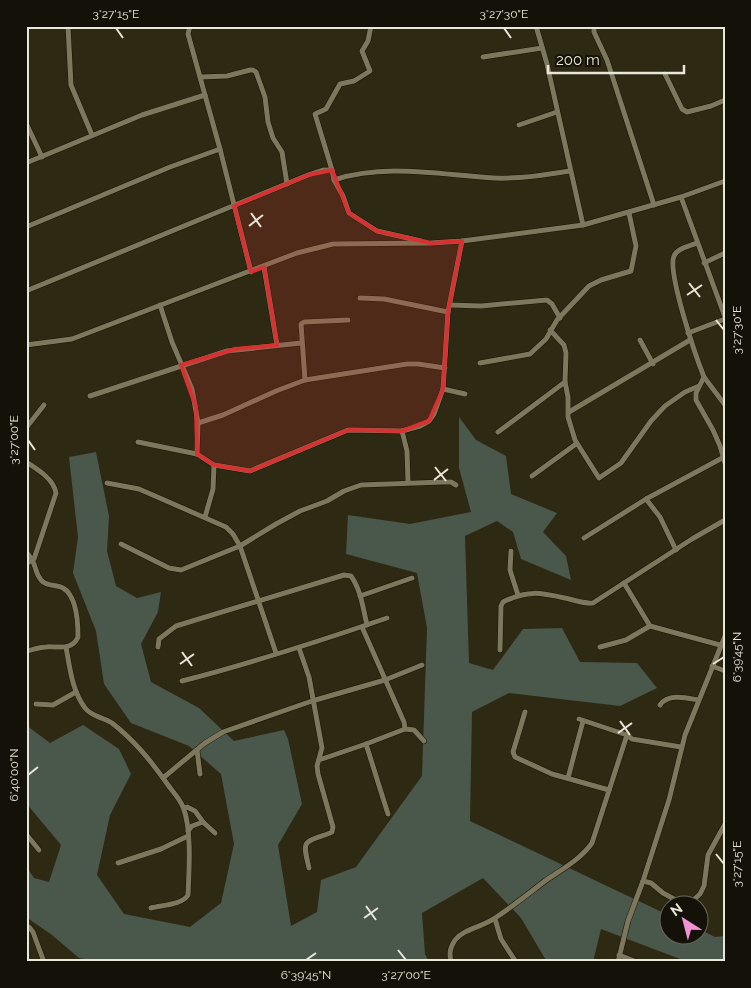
<svg xmlns="http://www.w3.org/2000/svg" width="751" height="988" font-family="Raleway,sans-serif">
	<style>
		.grass { fill: #4a574b }
		.lines { fill: none; stroke-linecap: round; stroke-linejoin: round }
		.minor-casing { stroke: #161200; stroke-width: 6 }
		.minor { stroke: #7c775d; stroke-width: 5 }
		.marked { fill: #d73231; fill-opacity: 0.2; stroke: #d73231; stroke-width: 4; stroke-linejoin: round }
		.ticks { fill: none; stroke: #e9e7d9; stroke-width: 2 }
		.neatline { fill: none; stroke: #e9e7d9; stroke-width: 2 }
		.ticks-label { font-size: 12px; text-anchor: middle; fill: #e9e7d9 }
	</style>
	<rect width="100%" height="100%" fill="#2e2912"/>
	<polygon class="grass" points="459,417 476,440 506,456 511,494 557,513 543,532 566,556 571,580 521,559 513,532 497,521 465,536 469,663 493,670 523,629 562,628 580,662 637,663 657,688 620,706 509,693 472,712 470,821 668,915 668,936 698,936 699,929 715,937 725,936 725,962 688,962 601,929 593,962 547,962 521,918 483,878 422,913 425,954 429,962 92,962 91,960 79,958 52,935 26,917 26,866 34,878 49,882 61,845 26,803 26,725 50,743 83,725 119,749 131,774 110,815 97,875 124,914 190,927 221,903 234,844 221,774 189,746 131,723 104,684 96,631 73,573 78,537 69,457 96,452 109,516 107,551 116,586 137,598 161,592 158,612 141,644 151,682 199,708 234,741 284,730 288,739 302,804 278,845 291,926 317,912 321,880 356,867 422,776 427,628 417,573 346,554 348,515 410,524 471,512 459,468"/>
	<g class="lines">
		<g class="minor-casing">
			<g id="minor">
				<polyline points="68,26 71,85 92,135"/>
				<polyline points="190,26 188,34 220,149 251,272"/>
				<polyline points="371,26 368,41 362,51 370,71 354,81 340,84 326,109 315,114 332,170 334,180 343,196 349,213 377,231 421,241"/>
				<polyline points="536,26 547,64 583,225"/>
				<polyline points="594,26 594,32 607,60 654,205"/>
				<polyline points="483,57 542,48"/>
				<polyline points="665,74 682,109 687,112 711,106 725,100"/>
				<polyline points="201,77 227,76 250,70 253,70 256,72 265,97 268,122 273,138 282,152 287,184"/>
				<polyline points="26,123 42,157"/>
				<polyline points="519,125 557,112"/>
				<polyline points="26,163 142,115 205,95"/>
				<path d="M 334,180 C 386,163 440,175 494,178 C 520,179 545,175 570,171"/>
				<polyline points="681,197 725,317"/>
				<polyline points="26,227 170,167 220,149"/>
				<path d="M 697,243 C 690,246 677,248 674,256 C 667,272 696,357 704,377 L 696,393 L 696,400 L 713,430 L 720,446 L 725,463"/>
				<polyline points="704,263 725,253"/>
				<polyline points="264,267 277,345"/>
				<polyline points="26,291 308,175 323,170 332,170"/>
				<polyline points="360,298 384,299 448,312"/>
				<polyline points="160,305 172,342 192,389 198,423 197,454"/>
				<polyline points="450,305 481,306 547,300 552,304 560,318"/>
				<polyline points="550,330 564,345 566,353 565,382 568,397 568,417 575,440 599,478 621,463 651,421 665,406 685,392 699,386"/>
				<polyline points="688,333 725,319"/>
				<polyline points="640,340 653,364"/>
				<polyline points="26,345 72,339 297,253 333,244 431,243 462,241 583,225 681,197 725,181"/>
				<polyline points="480,363 530,354 546,339 557,320 589,286 601,280 631,271 636,246 629,213"/>
				<polyline points="704,377 725,405"/>
				<polyline points="305,380 301,324 304,322 348,320"/>
				<polyline points="443,389 465,394"/>
				<polyline points="90,396 227,351 301,343"/>
				<polyline points="569,412 690,340"/>
				<polyline points="198,423 223,415 276,391 305,380 407,364 418,364 445,368"/>
				<polyline points="26,428 44,405"/>
				<polyline points="402,431 407,451 408,482"/>
				<polyline points="498,432 565,382"/>
				<polyline points="138,442 197,454 214,465 250,471 348,430 402,431 420,426 429,421 434,414 443,389 448,312 462,241"/>
				<path d="M 26,462 C 37,469 54,479 56,493 L 34,559 L 26,564"/>
				<polyline points="532,476 576,444"/>
				<polyline points="107,483 139,489 226,527 233,534 240,546 276,653"/>
				<polyline points="646,499 660,517 676,550"/>
				<polyline points="205,517 213,489 214,465"/>
				<polyline points="584,538 646,499 724,457"/>
				<polyline points="121,544 169,568 181,570 240,546 276,524 300,511 327,501 344,491 361,485 444,482 451,482 456,485"/>
				<polyline points="511,551 510,570 518,595"/>
				<path d="M 26,552 C 38,564 33,570 41,580 C 46,587 57,584 63,588 C 77,596 78,623 78,637 C 72,651 58,646 46,647 C 39,647 33,650 26,651"/>
				<polyline points="624,583 650,626 720,645"/>
				<polyline points="360,596 412,578"/>
				<path d="M 66,647 C 70,669 72,690 85,708 C 92,717 103,717 112,723 C 135,741 151,761 168,785 C 173,792 180,799 183,807 C 192,829 189,871 188,895 C 182,905 162,905 151,908"/>
				<path d="M 158,647 L 159,639 L 176,626 L 344,575 L 351,576 C 361,590 363,608 367,625"/>
				<polyline points="600,647 626,640 650,626"/>
				<path d="M 299,648 L 309,677 L 322,748 L 317,766 L 318,774 L 333,827 L 332,832 L 330,833 C 303,843 302,839 309,868"/>
				<path d="M 500,650 L 501,606 L 503,602 C 529,589 542,593 569,599 C 577,601 585,604 593,603 L 692,539 L 725,520"/>
				<polyline points="712,666 725,671"/>
				<path d="M 182,681 C 252,663 320,641 387,618"/>
				<polyline points="36,704 53,705 76,692"/>
				<path d="M 660,705 C 668,693 687,698 698,700"/>
				<polyline points="525,712 513,752 515,757 552,774 609,790"/>
				<polyline points="579,719 627,735 632,739 681,747"/>
				<polyline points="405,729 414,730 424,741"/>
				<polyline points="366,744 388,814"/>
				<polyline points="197,750 200,774"/>
				<polyline points="319,760 366,744 405,729 404,722 362,627"/>
				<polyline points="163,778 205,743 223,732 312,701 385,680 422,665"/>
				<polyline points="568,778 583,721"/>
				<polyline points="184,808 187,807 195,811 203,822"/>
				<polyline points="188,831 192,826 203,822 215,833"/>
				<polyline points="26,834 39,850"/>
				<polyline points="118,863 161,849 188,836"/>
				<polyline points="643,881 651,883 663,893 683,904 689,904 700,894 704,886 708,855 725,824"/>
				<polyline points="495,919 501,939 516,962"/>
				<polyline points="26,927 29,927 33,932 44,962"/>
				<polyline points="619,955 637,962"/>
				<path d="M 451,962 C 449,953 450,948 455,940 C 465,928 483,927 495,918 C 512,907 528,894 545,881 C 562,869 580,860 592,843 L 627,735"/>
				<polyline points="618,962 628,921 643,881 669,800 685,735 725,636"/>
			</g>
		</g>
		<use href="#minor" class="minor"/>
	</g>
	<path class="marked" d="M 332,170 L 349,213 L 377,231 L 431,243 L 462,241 L 448,312 L 443,389 L 429,421 L 402,431 L 348,430 L 250,471 L 214,465 L 197,454 L 196,407 L 181,365 L 235,349 L 277,345 L 264,267 L 251,272 L 234,206 L 308,175 Z"/>
	<path class="ticks" d="M 116,28 L 123,38M 504,28 L 511,38M 251,213 L 261,227M 249,226 L 263,215M 689,283 L 700,297M 687,295 L 702,285M 716,320 L 724,330M 28,440 L 35,450M 435,467 L 446,481M 434,480 L 448,469M 182,652 L 192,666M 180,664 L 194,654M 713,664 L 724,657M 620,721 L 630,735M 618,733 L 632,723M 28,775 L 38,767M 716,854 L 724,864M 366,906 L 376,920M 364,918 L 378,908M 398,950 L 406,960M 306,960 L 316,953"/>
	<rect width="751" height="988" fill="none" stroke="#141208" stroke-width="55"/>
	<g transform="translate(684 920) rotate(324)"><circle r="24" fill="#141208" stroke="#69675c"/>
	<path d="M0-4L9 19L0 12L-9 19Z" fill="#f391d5"/>
	<text y="-8" font-size="14" font-weight="bold" text-anchor="middle" fill="#e9e7d9">N</text>
	</g>
	<path d="M548 65v8h136v-8" fill="none" stroke="#e9e7d9" stroke-width="2.5"/>
	<text x="556" y="65" font-size="15" fill="#e9e7d9" stroke="#141208" stroke-width="4" paint-order="stroke">200 m</text>
	<rect x="28" y="28" width="696" height="932" class="neatline"/>
	<g class="ticks-label">
		<text x="116" y="18">3°27'15"E</text>
		<text x="504" y="18">3°27'30"E</text>
		<text transform="translate(737 330) rotate(-90)" y="4">3°27'30"E</text>
		<text transform="translate(14 440) rotate(-90)" y="4">3°27'00"E</text>
		<text transform="translate(737 657) rotate(-90)" y="4">6°39'45"N</text>
		<text transform="translate(14 775) rotate(-90)" y="4">6°40'00"N</text>
		<text transform="translate(737 864) rotate(-90)" y="4">3°27'15"E</text>
		<text x="306" y="979">6°39'45"N</text>
		<text x="406" y="979">3°27'00"E</text>
	</g>
</svg>
